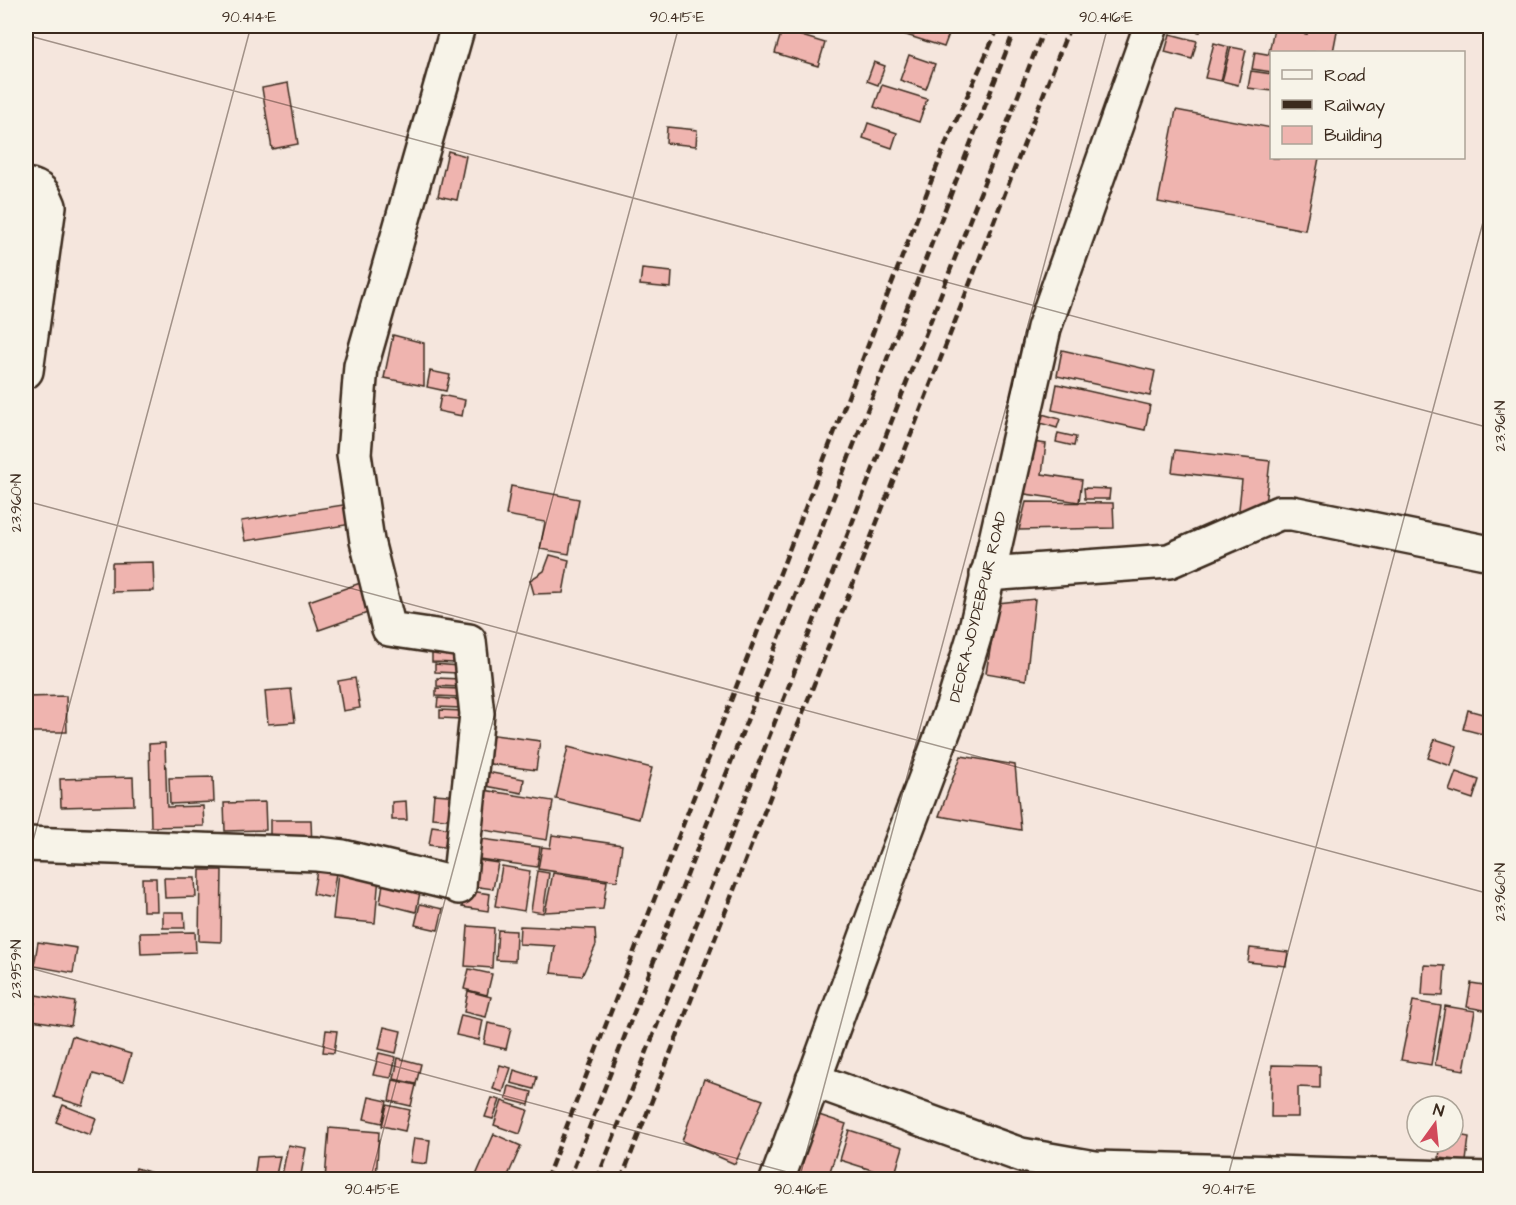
<svg xmlns="http://www.w3.org/2000/svg" width="1516" height="1205" font-family="'Architects Daughter',sans-serif">
	<style>
		.building { fill: #efb4af; stroke: #3b2a1e; stroke-width: 1.5 }
		.lines { fill: none; stroke-linecap: round; stroke-linejoin: round }
		.minor-casing { stroke: #3b2a1e; stroke-width: 38 }
		.minor { stroke: #f7f3e8; stroke-width: 33 }
		.rail { stroke: #3b2a1e; stroke-width: 4.5; stroke-dasharray: 9 4.5; stroke-linecap: butt }
		.ticks { fill: none; stroke: #3b2a1e; stroke-width: 1.5; stroke-opacity: 0.45 }
		.labels { text-anchor: middle; dominant-baseline: central; stroke-width: 4.5; stroke-linejoin: round; paint-order: stroke }
		.street-label { font-size: 16px; fill: #3b2a1e; stroke: #f7f3e8 }
		.neatline { fill: none; stroke: #3b2a1e; stroke-width: 2 }
		.ticks-label { font-size: 15px; text-anchor: middle; fill: #3b2a1e }
	</style>
	<rect width="100%" height="100%" fill="#f5e6dd"/>
	<filter id="ink" filterUnits="userSpaceOnUse"><feTurbulence type="fractalNoise" baseFrequency=".0167" numOctaves="2"/><feDisplacementMap in="SourceGraphic" scale="12" xChannelSelector="R" yChannelSelector="G"/><feConvolveMatrix kernelMatrix="1 2 1 2 8 2 1 2 1" color-interpolation-filters="sRGB"/></filter>
	<g filter="url(#ink)">
		<g class="building">
			<polygon points="902,26 952,26 944,47 900,33"/>
			<polygon points="1174,26 1202,26 1200,32"/>
			<polygon points="1308,26 1338,26 1333,52 1269,53 1274,28 1307,34"/>
			<polygon points="782,30 825,43 818,66 775,53"/>
			<polygon points="1170,34 1197,41 1192,59 1165,52"/>
			<polygon points="1214,43 1229,47 1221,81 1205,78"/>
			<polygon points="1231,47 1246,50 1238,85 1222,81"/>
			<polygon points="1255,52 1272,55 1272,72 1252,69"/>
			<polygon points="909,55 935,64 926,89 900,80"/>
			<polygon points="874,62 885,66 878,85 867,81"/>
			<polygon points="1251,71 1272,74 1272,91 1248,88"/>
			<polygon points="288,83 298,144 272,149 262,88"/>
			<polygon points="882,85 927,99 919,122 874,107"/>
			<polygon points="1176,110 1272,128 1272,158 1319,158 1305,230 1158,202"/>
			<polygon points="868,123 897,133 892,148 863,138"/>
			<polygon points="667,127 697,130 696,146 666,143"/>
			<polygon points="448,151 466,156 457,200 438,196"/>
			<polygon points="642,269 672,272 671,288 640,285"/>
			<polygon points="393,335 424,343 424,386 384,378"/>
			<polygon points="1062,350 1155,371 1150,396 1057,376"/>
			<polygon points="430,371 450,375 446,391 427,387"/>
			<polygon points="1057,384 1150,405 1145,430 1052,410"/>
			<polygon points="441,395 465,400 462,416 438,411"/>
			<polygon points="1042,414 1060,419 1057,428 1040,423"/>
			<polygon points="1058,433 1076,437 1074,446 1056,442"/>
			<polygon points="1026,441 1046,444 1042,474 1082,480 1079,502 1019,493"/>
			<polygon points="1175,450 1270,461 1264,513 1249,518 1239,509 1242,480 1172,472"/>
			<polygon points="511,486 579,499 569,554 540,549 545,522 506,515"/>
			<polygon points="1084,488 1110,489 1109,499 1085,499"/>
			<polygon points="1026,502 1113,503 1114,528 1019,530"/>
			<polygon points="349,504 352,524 245,541 241,521"/>
			<polygon points="550,555 569,560 563,593 534,594 530,580 544,571"/>
			<polygon points="153,562 154,591 112,592 112,563"/>
			<polygon points="366,581 376,610 319,630 309,601"/>
			<polygon points="1035,599 1026,680 986,673 998,603"/>
			<polygon points="432,653 456,654 456,663 432,662"/>
			<polygon points="435,664 458,666 458,673 435,672"/>
			<polygon points="355,678 360,708 343,711 338,681"/>
			<polygon points="437,678 460,679 460,687 437,686"/>
			<polygon points="436,688 459,689 459,697 436,696"/>
			<polygon points="291,689 295,722 268,724 265,691"/>
			<polygon points="66,696 67,732 26,732 26,697"/>
			<polygon points="438,698 461,700 461,708 437,707"/>
			<polygon points="440,710 463,711 462,719 440,718"/>
			<polygon points="1468,710 1490,716 1490,736 1463,729"/>
			<polygon points="487,734 540,741 536,770 483,763"/>
			<polygon points="1435,739 1457,746 1451,766 1428,758"/>
			<polygon points="165,743 167,807 203,806 204,826 151,827 149,744"/>
			<polygon points="568,747 652,768 639,819 556,799"/>
			<polygon points="961,756 1015,765 1021,830 939,816"/>
			<polygon points="482,771 524,779 522,793 480,785"/>
			<polygon points="1456,772 1479,780 1473,799 1449,791"/>
			<polygon points="133,777 134,805 61,807 60,779"/>
			<polygon points="213,777 214,802 170,804 169,778"/>
			<polygon points="483,790 553,801 547,840 477,829"/>
			<polygon points="434,794 461,796 459,820 432,818"/>
			<polygon points="406,801 407,820 392,820 392,802"/>
			<polygon points="265,802 266,830 225,831 224,803"/>
			<polygon points="270,820 311,820 312,849 270,849"/>
			<polygon points="432,826 460,830 457,849 429,845"/>
			<polygon points="552,835 622,845 617,881 538,869 542,847 550,848"/>
			<polygon points="482,839 540,847 537,867 479,859"/>
			<polygon points="470,859 498,863 493,889 466,885"/>
			<polygon points="502,866 530,871 524,911 495,906"/>
			<polygon points="200,870 222,870 221,942 199,941"/>
			<polygon points="317,870 336,873 332,898 313,894"/>
			<polygon points="537,871 549,873 543,913 531,911"/>
			<polygon points="338,872 379,876 375,923 333,919"/>
			<polygon points="553,873 607,881 603,909 545,912"/>
			<polygon points="384,877 421,888 416,912 380,903"/>
			<polygon points="142,878 156,878 157,911 143,911"/>
			<polygon points="164,878 195,878 196,897 165,898"/>
			<polygon points="464,890 490,894 488,911 462,907"/>
			<polygon points="420,904 443,909 438,930 415,925"/>
			<polygon points="163,912 184,912 185,928 163,928"/>
			<polygon points="468,926 494,928 492,968 465,966"/>
			<polygon points="520,926 595,929 596,945 582,976 551,973 555,946 519,944"/>
			<polygon points="498,930 516,931 515,961 496,960"/>
			<polygon points="195,932 196,952 141,954 140,933"/>
			<polygon points="38,942 77,948 73,973 34,966"/>
			<polygon points="1250,948 1288,952 1286,966 1248,962"/>
			<polygon points="1424,965 1445,966 1443,996 1422,995"/>
			<polygon points="469,969 492,974 487,995 464,989"/>
			<polygon points="1471,983 1490,986 1490,1011 1467,1007"/>
			<polygon points="468,991 491,997 486,1017 464,1012"/>
			<polygon points="36,995 75,1002 71,1026 32,1020"/>
			<polygon points="1413,1001 1441,1006 1431,1065 1401,1060"/>
			<polygon points="1445,1006 1475,1011 1464,1070 1435,1065"/>
			<polygon points="461,1015 483,1020 479,1040 456,1035"/>
			<polygon points="488,1023 511,1028 506,1049 484,1044"/>
			<polygon points="384,1027 401,1031 396,1053 379,1049"/>
			<polygon points="326,1030 337,1031 334,1053 323,1052"/>
			<polygon points="72,1036 131,1054 123,1082 93,1074 83,1106 54,1097"/>
			<polygon points="379,1053 396,1057 391,1078 373,1075"/>
			<polygon points="398,1058 421,1064 416,1084 394,1079"/>
			<polygon points="500,1065 511,1068 503,1092 493,1089"/>
			<polygon points="1272,1065 1320,1066 1320,1088 1298,1087 1298,1117 1271,1117"/>
			<polygon points="514,1070 537,1077 534,1089 511,1083"/>
			<polygon points="704,1079 763,1100 735,1164 682,1141"/>
			<polygon points="393,1080 416,1085 411,1106 389,1101"/>
			<polygon points="509,1086 532,1092 529,1105 506,1099"/>
			<polygon points="369,1097 387,1101 382,1123 364,1119"/>
			<polygon points="492,1098 500,1100 493,1119 485,1117"/>
			<polygon points="502,1101 528,1110 520,1134 494,1125"/>
			<polygon points="63,1105 96,1118 90,1135 56,1122"/>
			<polygon points="387,1105 410,1110 405,1131 382,1126"/>
			<polygon points="816,1114 846,1124 827,1180 794,1180"/>
			<polygon points="329,1128 379,1132 376,1180 325,1180"/>
			<polygon points="849,1130 903,1147 894,1177 840,1160"/>
			<polygon points="494,1134 521,1146 506,1180 474,1180"/>
			<polygon points="1453,1134 1469,1137 1466,1161 1439,1158 1441,1142 1453,1142"/>
			<polygon points="414,1138 430,1140 427,1164 410,1162"/>
			<polygon points="288,1145 306,1148 300,1180 281,1180"/>
			<polygon points="280,1156 275,1180 254,1180 257,1157"/>
			<polygon points="136,1168 175,1180 132,1180"/>
		</g>
		<g class="lines">
			<g class="minor-casing">
				<g id="minor">
					<polyline points="458,26 361,366 354,454 367,541 389,629 469,641 477,714 459,885"/>
					<path d="M 26,185 C 40,187 44,193 49,206 L 26,371"/>
					<polyline points="987,574 1169,561 1279,513 1292,513 1490,553"/>
					<polyline points="26,844 317,854 343,857 459,885 459,887"/>
					<polyline points="813,1080 1021,1155 1095,1168 1490,1179"/>
					<polyline points="777,1180 879,902 953,706 974,637 1044,328 1151,26"/>
				</g>
			</g>
			<use href="#minor" class="minor"/>
			<g class="rail">
				<polyline points="546,1180 946,143 999,26"/>
				<polyline points="569,1180 1016,26"/>
				<polyline points="597,1180 1045,26"/>
				<polyline points="621,1180 1070,26"/>
			</g>
		</g>
	</g>
	<path class="ticks" d="M 26,35 L 1490,428M 26,501 L 1490,894M 26,867 L 251,26M 26,967 L 817,1180M 370,1180 L 679,26M 799,1180 L 1108,26M 1227,1180 L 1490,196"/>
	<g class="labels">
		<g class="street-label">
			<text transform="translate(978 607) rotate(-76)">DEORA-JOYDEBPUR ROAD</text>
		</g>
	</g>
	<rect width="1516" height="1205" fill="none" stroke="#f7f3e8" stroke-width="66"/>
	<rect x="1270" y="51" width="195" height="108" fill="#f7f3e8" stroke="#aca397" stroke-width="1.5"/>
	<rect x="1282" y="70" width="30" height="9" fill="#f7f3e8" stroke="#aca397" stroke-width="1.5"/>
	<text x="1324" y="81" font-size="18" fill="#3b2a1e">Road</text>
	<rect x="1282" y="100" width="30" height="9" fill="#3b2a1e" stroke="#aca397" stroke-width="1.5"/>
	<text x="1324" y="111" font-size="18" fill="#3b2a1e">Railway</text>
	<rect x="1282" y="126" width="30" height="18" fill="#efb4af" stroke="#aca397" stroke-width="1.5"/>
	<text x="1324" y="141" font-size="18" fill="#3b2a1e">Building</text>
	<g transform="translate(1435 1124) rotate(15)"><circle r="28" fill="#f7f3e8" stroke="#aca397" stroke-width="1.5"/>
	<path d="M0-4.5L10 22L0 15L-10 22Z" fill="#d1495b"/>
	<text y="-9" font-size="16" font-weight="bold" text-anchor="middle" fill="#3b2a1e">N</text>
	</g>
	<rect x="33" y="33" width="1450" height="1139" class="neatline"/>
	<g class="ticks-label">
		<text x="249" y="22">90.414°E</text>
		<text x="677" y="22">90.415°E</text>
		<text x="1106" y="22">90.416°E</text>
		<text transform="translate(1500 426) rotate(-90)" y="5">23.961°N</text>
		<text transform="translate(16 503) rotate(-90)" y="5">23.960°N</text>
		<text transform="translate(1500 892) rotate(-90)" y="5">23.960°N</text>
		<text transform="translate(16 969) rotate(-90)" y="5">23.959°N</text>
		<text x="372" y="1194">90.415°E</text>
		<text x="801" y="1194">90.416°E</text>
		<text x="1229" y="1194">90.417°E</text>
	</g>
</svg>
